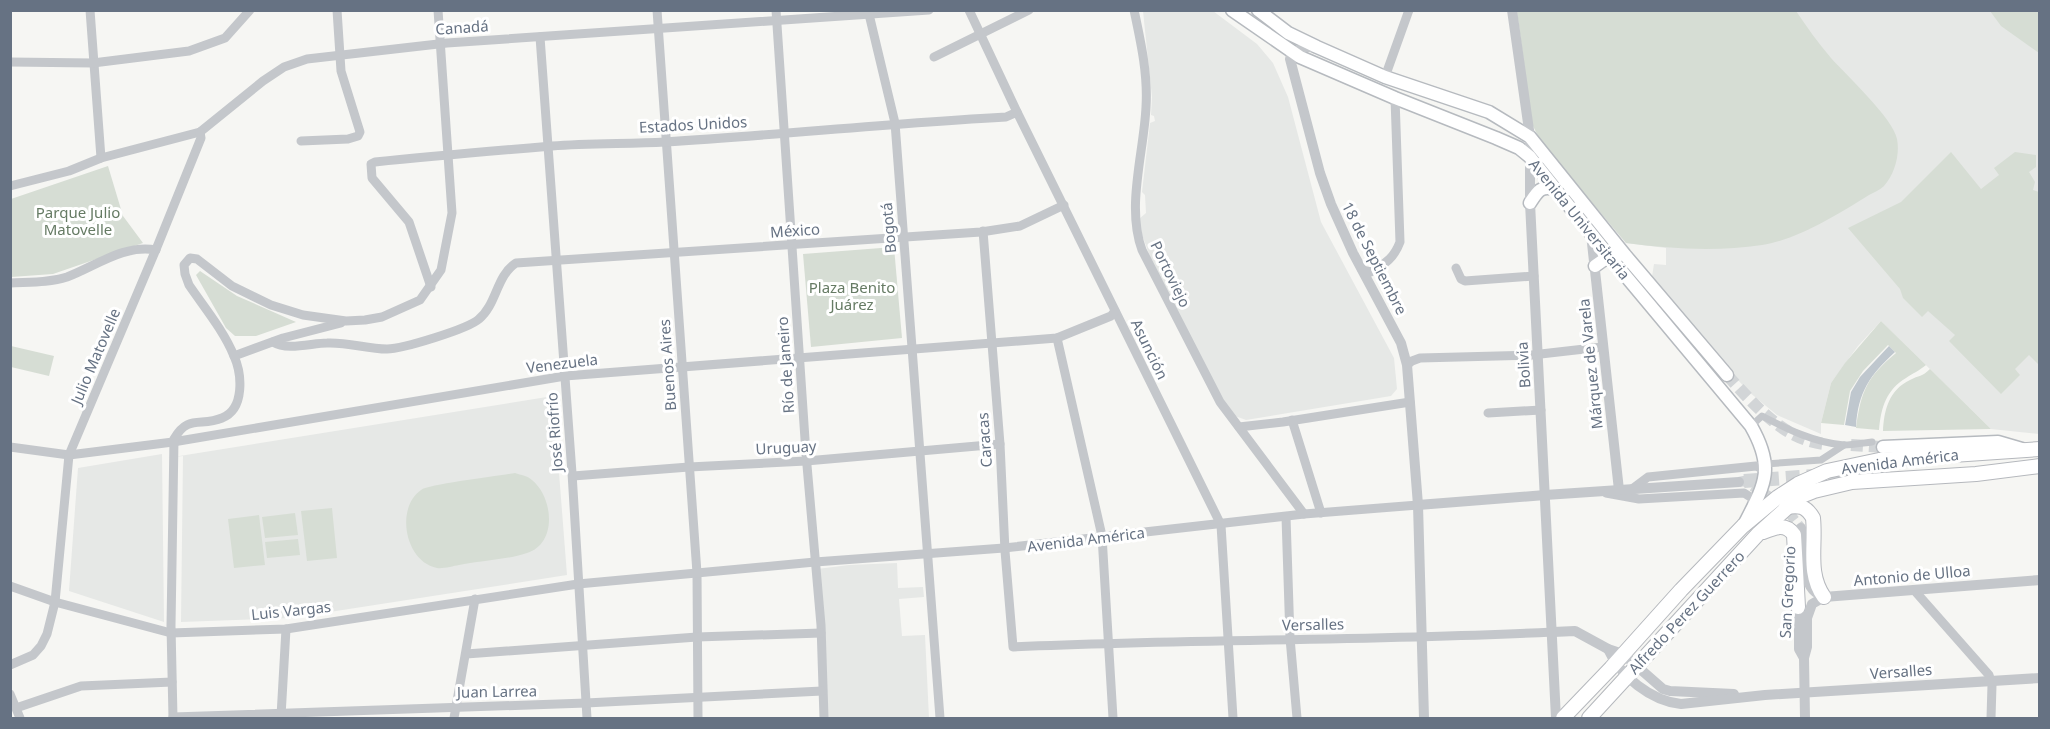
<svg xmlns="http://www.w3.org/2000/svg" width="2050" height="729" font-family="'Noto Sans',sans-serif">
	<style>
		.built { fill: #e6e8e6 }
		.green { fill: #d6ddd4 }
		.water { fill: #bfc7ce }
		.lines { fill: none; stroke-linecap: round; stroke-linejoin: round }
		.tertiary-tunnel { stroke: #d2d5d7; stroke-width: 10; stroke-dasharray: 10 5; stroke-linecap: butt }
		.secondary-tunnel { stroke: #d2d5d7; stroke-width: 12; stroke-dasharray: 12 6; stroke-linecap: butt }
		.primary-tunnel { stroke: #d2d5d7; stroke-width: 14; stroke-dasharray: 14 7; stroke-linecap: butt }
		.secondary-casing { stroke: #b6babf; stroke-width: 15 }
		.primary-casing { stroke: #b5b8bd; stroke-width: 16 }
		.pedestrian { stroke: #c4c7cb; stroke-width: 7 }
		.minor { stroke: #c4c7cb; stroke-width: 9 }
		.tertiary { stroke: #c4c7cb; stroke-width: 10 }
		.secondary { stroke: #fff; stroke-width: 12 }
		.primary { stroke: #fff; stroke-width: 14 }
		.labels { text-anchor: middle; dominant-baseline: central; stroke-width: 6; stroke-linejoin: round; paint-order: stroke }
		.street-label { font-size: 15px; fill: #667283; stroke: #fff }
		.park-label { font-size: 15px; fill: #667b64; stroke: #fff }
	</style>
	<rect width="100%" height="100%" fill="#f6f6f3"/>
	<g class="built">
		<polygon points="1143,11 1213,11 1257,44 1273,63 1288,97 1321,222 1394,358 1397,389 1391,396 1246,420 1235,416 1219,395 1149,254 1141,232 1139,219 1146,213 1145,195 1142,192 1150,123 1155,121 1154,116 1151,115 1152,97"/>
		<polygon points="1517,11 2039,11 2039,434 1991,429 1881,321 1858,346 1831,383 1821,423 1821,434 1777,415 1749,392 1690,328 1652,277 1654,264 1666,265 1666,248 1626,243 1541,142"/>
		<polygon points="553,396 567,575 291,618 181,622 183,456 167,458"/>
		<polygon points="162,454 164,622 69,591 78,468"/>
		<polygon points="897,563 898,588 923,587 924,597 899,599 902,636 925,635 929,718 827,718 817,569 849,565"/>
	</g>
	<g class="green">
		<path d="M 1517,11 L 1796,11 C 1807,27 1818,43 1831,58 C 1847,76 1893,118 1897,139 C 1900,154 1895,174 1884,186 C 1880,190 1874,192 1869,195 C 1840,213 1797,240 1762,245 C 1717,252 1671,249 1626,243 L 1541,142 L 1532,124 Z"/>
		<polygon points="1990,11 2039,11 2039,53 2001,26"/>
		<polygon points="1951,152 1981,189 1999,175 1994,168 2015,152 2036,155 2036,167 2029,172 2035,182 2033,190 2039,192 2039,365 2029,355 2015,369 2020,375 2001,394 1949,341 1955,335 1928,311 1922,317 1903,298 1900,289 1848,228 1901,202"/>
		<polygon points="108,166 123,216 143,243 53,274 11,277 11,199"/>
		<polygon points="894,247 902,338 811,347 803,254"/>
		<polygon points="200,271 237,296 296,322 256,336 235,336 226,328 196,275"/>
		<path d="M 1881,321 L 1926,365 C 1919,371 1913,373 1906,378 C 1886,390 1881,408 1879,430 L 1856,428 C 1861,391 1867,377 1896,353 L 1888,345 L 1863,371 L 1850,391 L 1844,425 L 1821,423 L 1831,383 L 1845,363 Z"/>
		<polygon points="11,346 54,356 49,376 11,367"/>
		<path d="M 1930,369 L 1991,429 L 1883,431 C 1884,410 1889,390 1910,380 C 1919,375 1922,377 1930,369 Z"/>
		<path d="M 515,473 C 521,475 528,476 532,480 C 553,497 558,543 527,553 C 511,559 478,561 459,565 C 453,566 443,569 437,568 C 405,562 395,508 421,490 C 429,484 500,476 515,473 Z"/>
		<polygon points="332,508 337,558 307,561 301,511"/>
		<polygon points="295,513 298,535 265,538 262,517"/>
		<polygon points="259,515 265,565 234,568 228,519"/>
		<polygon points="298,539 300,555 267,558 265,542"/>
	</g>
	<path class="water" d="M 1889,346 L 1895,352 C 1870,375 1858,392 1856,427 L 1845,425 L 1851,392 L 1860,377 Z"/>
	<g class="lines">
		<polyline class="tertiary-tunnel" points="1739,482 1744,481 1783,505 1801,528"/>
		<g class="secondary-tunnel">
			<path d="M 1727,375 C 1754,404 1783,440 1825,444"/>
			<polyline points="1851,445 1883,447"/>
		</g>
		<polyline class="primary-tunnel" points="1744,481 1883,471"/>
		<g class="secondary-casing">
			<g id="secondary">
				<path d="M 1232,10 L 1300,57 L 1395,98 L 1496,138 L 1519,148 L 1530,157 L 1609,256 L 1751,426 C 1775,468 1765,484 1745,523"/>
				<polyline points="1258,10 1288,33 1317,47 1385,77 1489,112 1530,137 1625,255 1727,375"/>
				<path d="M 1530,203 C 1537,192 1541,185 1554,189"/>
				<polyline points="1595,266 1609,256 1618,256"/>
				<polyline points="1883,447 1998,442 2022,449"/>
			</g>
		</g>
		<g class="primary-casing">
			<g id="primary">
				<path d="M 1786,507 C 1800,505 1806,506 1813,518 C 1816,546 1807,573 1824,597"/>
				<path d="M 1763,532 C 1775,527 1786,523 1794,535 L 1798,607"/>
				<polyline points="1563,718 1611,668 1681,590 1743,526 1778,497 1798,484 1827,471 1879,460 2040,449"/>
				<polyline points="1589,718 1758,534 1799,497 1814,491 1852,482 1976,474 2040,466"/>
			</g>
		</g>
		<g class="pedestrian">
			<path d="M 1751,426 L 1762,416 C 1787,429 1815,443 1844,445 C 1853,445 1863,443 1872,442"/>
			<polyline points="1765,464 1821,460 1844,445"/>
		</g>
		<g class="minor">
			<polyline points="90,10 101,158"/>
			<polyline points="657,10 697,573 698,718"/>
			<polyline points="776,10 806,454 821,625 824,718"/>
			<polyline points="868,10 895,123 940,718"/>
			<polyline points="969,10 1017,112 1221,525 1233,718"/>
			<path d="M 1134,10 C 1141,43 1148,74 1146,107 C 1144,152 1126,207 1142,250 L 1220,402 L 1304,514"/>
			<polyline points="540,37 572,473 587,718"/>
			<polyline points="934,57 1029,10"/>
			<polyline points="10,62 93,63 189,51 225,38 250,10"/>
			<polyline points="1385,77 1409,10"/>
			<polyline points="301,141 348,139 358,136 360,132 341,71 337,10"/>
			<polyline points="10,186 69,171 101,158 200,132 263,81 284,67 307,59 447,43 929,10"/>
			<path d="M 983,231 L 1000,444 L 1005,551 L 1013,647 C 1193,639 1373,641 1553,632"/>
			<polyline points="1456,268 1461,279 1465,281 1534,276"/>
			<path d="M 1362,270 L 1371,272 C 1386,263 1394,258 1400,242 L 1395,98"/>
			<path d="M 10,283 C 29,282 49,283 67,277 C 96,266 124,244 156,250"/>
			<path d="M 431,287 L 409,222 L 372,178 L 371,164 L 375,162 C 433,156 492,151 552,146 C 589,143 628,144 665,142 C 779,135 893,123 1006,117 L 1017,112"/>
			<polyline points="1057,338 1102,536 1113,718"/>
			<path d="M 273,342 C 287,351 312,343 327,343 C 348,342 367,349 387,349 C 402,349 468,329 479,319 C 497,304 496,276 516,263 L 981,232 L 1020,226 L 1064,205"/>
			<polyline points="234,356 283,338 341,323"/>
			<polyline points="1407,365 1412,361 1420,358 1532,355 1602,347"/>
			<polyline points="1488,413 1541,410"/>
			<polyline points="1292,420 1321,513"/>
			<polyline points="1239,427 1283,422 1410,402"/>
			<polyline points="10,447 69,455 173,442 565,376 1057,338 1111,316 1115,311"/>
			<polyline points="573,476 689,467 806,461 1000,444"/>
			<polyline points="1632,489 1648,477 1756,466 1766,470"/>
			<polyline points="1606,493 1639,499 1744,493 1752,498 1753,506"/>
			<polyline points="1286,517 1290,638 1297,718"/>
			<polyline points="10,586 55,602 171,633 286,629 578,584 815,562 1004,548 1304,514 1418,505"/>
			<polyline points="1914,590 1989,675 1992,685 1991,718"/>
			<polyline points="466,654 697,637 821,633"/>
			<polyline points="10,665 33,655 41,646 47,634 55,602 69,455 157,247 201,138 200,132"/>
			<polyline points="10,694 20,718"/>
			<polyline points="16,708 81,686 172,682"/>
			<polyline points="281,716 286,629"/>
			<polyline points="173,717 586,703 822,691"/>
			<path d="M 173,718 L 171,626 L 174,439 C 188,414 201,427 222,418 C 245,409 242,374 234,356 C 224,331 204,307 189,285 L 185,274 L 184,265 L 190,258 L 197,259 L 232,286 L 271,305 L 303,315 L 346,321 L 365,320 L 382,317 L 420,300 L 441,270 L 452,213 L 438,10"/>
			<polyline points="454,718 475,599"/>
		</g>
		<g class="tertiary">
			<polyline points="1512,10 1530,137 1530,203 1556,718"/>
			<polyline points="1317,47 1306,47 1292,53 1290,59 1320,173 1331,204 1353,253 1401,343 1407,365 1418,505 1424,718"/>
			<polyline points="1591,234 1619,490"/>
			<polyline points="1418,505 1545,495 1739,482"/>
			<polyline points="1801,528 1805,540 1804,575"/>
			<path d="M 1805,569 C 1808,583 1810,592 1824,597 L 2040,580"/>
			<polyline points="1799,599 1799,649 1804,658"/>
			<polyline points="1553,632 1575,631 1608,649 1623,654 1663,689 1670,691 1734,694"/>
			<path d="M 1608,649 C 1620,676 1651,701 1681,704 L 1765,695 L 2040,678"/>
			<polyline points="1805,718 1804,658 1807,647 1807,618 1812,604 1824,597"/>
		</g>
		<use href="#secondary" class="secondary"/>
		<use href="#primary" class="primary"/>
	</g>
	<g class="labels">
		<g class="street-label">
			<text transform="translate(462 27) rotate(-4)">Canadá</text>
			<text transform="translate(693 124) rotate(-3)">Estados Unidos</text>
			<text transform="translate(1580 219) rotate(51)">Avenida Universitaria</text>
			<text transform="translate(888 228) rotate(-95)">Bogotá</text>
			<text transform="translate(795 230) rotate(-4)">México</text>
			<text transform="translate(1375 258) rotate(63)">18 de Septiembre</text>
			<text transform="translate(1171 274) rotate(64)">Portoviejo</text>
			<text transform="translate(1150 349) rotate(64)">Asunción</text>
			<text transform="translate(95 356) rotate(-67)">Julio Matovelle</text>
			<text transform="translate(562 363) rotate(-7)">Venezuela</text>
			<text transform="translate(1590 364) rotate(-96)">Márquez de Varela</text>
			<text transform="translate(667 365) rotate(-94)">Buenos Aires</text>
			<text transform="translate(785 365) rotate(-94)">Río de Janeiro</text>
			<text transform="translate(1523 365) rotate(-94)">Bolivia</text>
			<text transform="translate(554 432) rotate(-94)">José Riofrío</text>
			<text transform="translate(984 440) rotate(-94)">Caracas</text>
			<text transform="translate(786 447) rotate(-3)">Uruguay</text>
			<text transform="translate(1900 461) rotate(-7)">Avenida América</text>
			<text transform="translate(1086 539) rotate(-7)">Avenida América</text>
			<text transform="translate(1912 575) rotate(-5)">Antonio de Ulloa</text>
			<text transform="translate(1787 592) rotate(-87)">San Gregorio</text>
			<text transform="translate(291 610) rotate(-6)">Luis Vargas</text>
			<text transform="translate(1686 612) rotate(-47)">Alfredo Perez Guerrero</text>
			<text transform="translate(1313 624) rotate(-1)">Versalles</text>
			<text transform="translate(1901 671) rotate(-4)">Versalles</text>
			<text transform="translate(497 691) rotate(-1)">Juan Larrea</text>
		</g>
		<g class="park-label">
			<text x="78" y="212">Parque Julio<tspan x="78" dy="17">Matovelle</tspan></text>
			<text x="852" y="287">Plaza Benito<tspan x="852" dy="17">Juárez</tspan></text>
		</g>
	</g>
	<rect width="2050" height="729" fill="none" stroke="#667283" stroke-width="24"/>
</svg>
